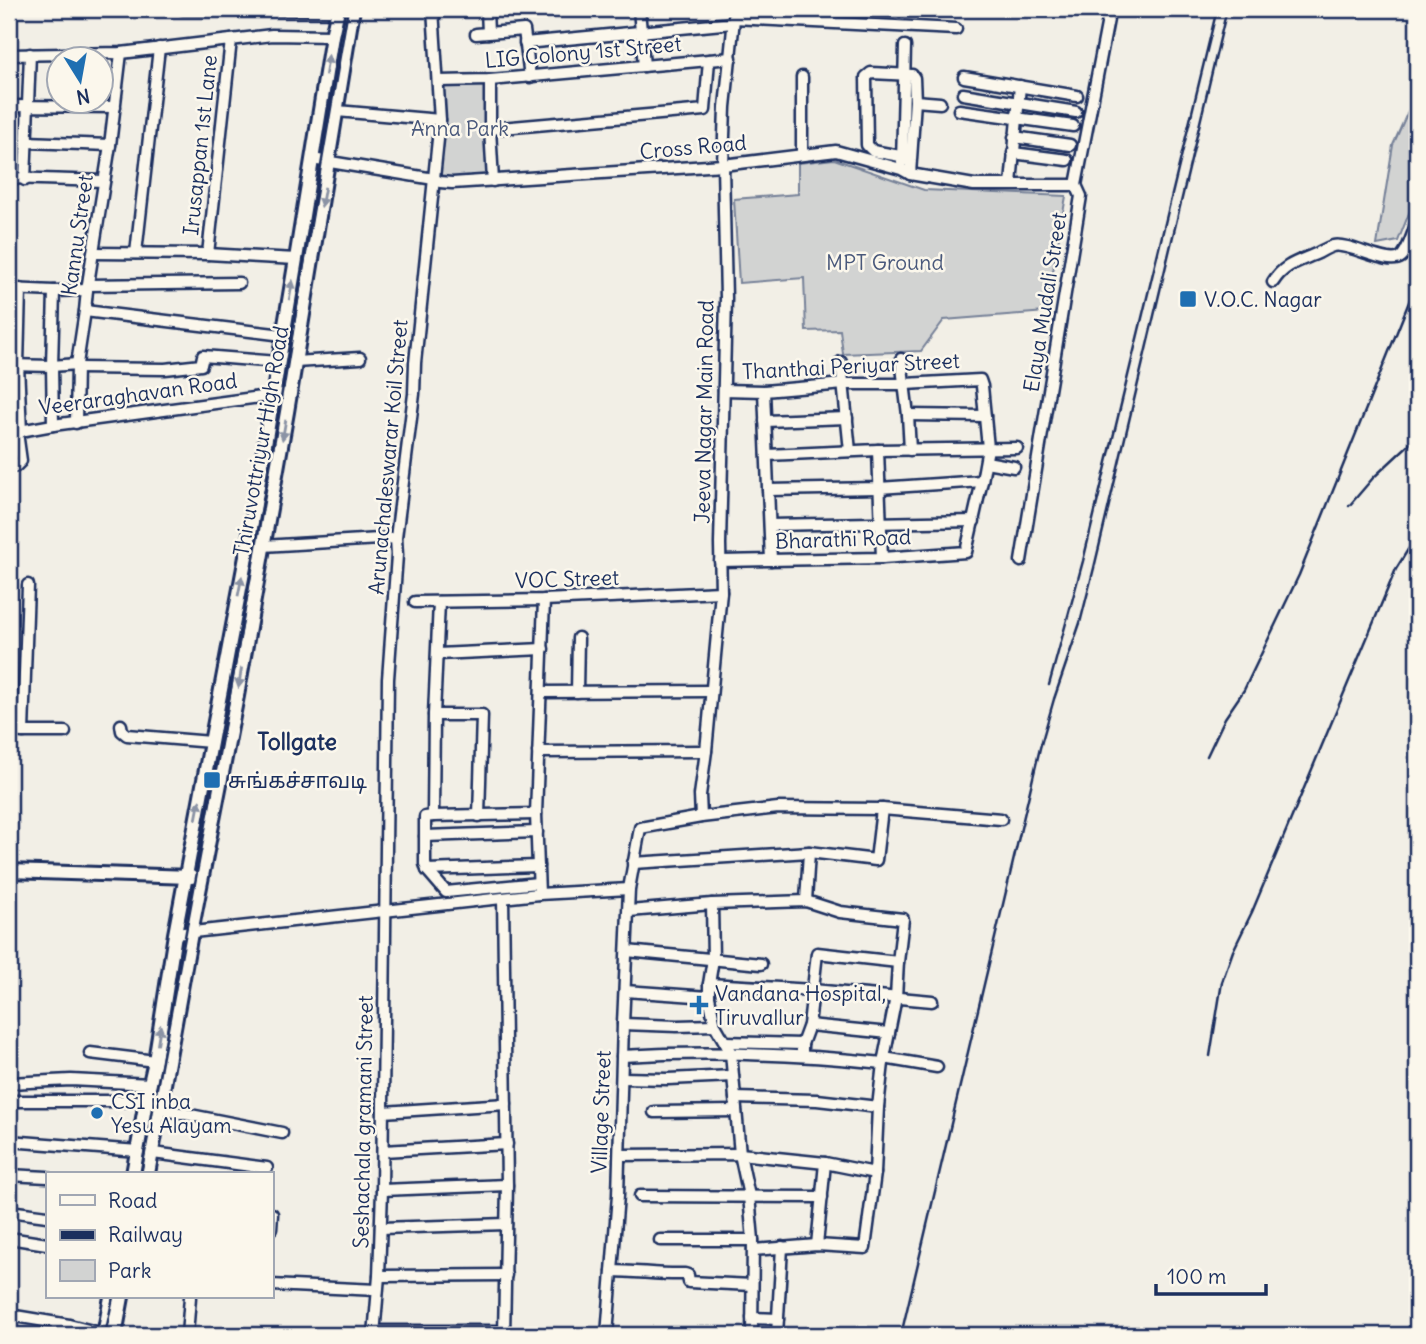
<svg xmlns="http://www.w3.org/2000/svg" width="1426" height="1344" font-family="Delius,'Noto Sans Tamil',sans-serif">
	<style>
		.green { fill: #d2d3d2; stroke: #768198; stroke-width: 2 }
		.lines { fill: none; stroke-linecap: round; stroke-linejoin: round }
		.minor-casing { stroke: #1b2f5e; stroke-width: 15 }
		.major-casing { stroke: #1b2f5e; stroke-width: 18 }
		.minor { stroke: #fbf7ec; stroke-width: 10 }
		.major { stroke: #fbf7ec; stroke-width: 12 }
		.rail { stroke: #1b2f5e; stroke-width: 2.5 }
		.oneway { fill: #8b93a5 }
		.poi-dot { fill: #1f6fb2; stroke: #fbf7ec; stroke-width: 2.5 }
		.labels { text-anchor: middle; dominant-baseline: central; stroke-width: 5; stroke-linejoin: round; paint-order: stroke }
		.street-label { font-size: 21px; fill: #1b2f5e; stroke: #fbf7ec }
		.park-label { font-size: 21px; fill: #49587b; stroke: #fbf7ec }
		.poi-label { font-size: 21px; fill: #1b2f5e; stroke: #fbf7ec; text-anchor: start }
		.neighbourhood-label { font-size: 23px; font-weight: bold; fill: #1b2f5e; stroke: #fbf7ec }
	</style>
	<rect width="100%" height="100%" fill="#f2efe6"/>
	<filter id="ink" filterUnits="userSpaceOnUse"><feTurbulence type="fractalNoise" baseFrequency=".0143" numOctaves="2"/><feDisplacementMap in="SourceGraphic" scale="14" xChannelSelector="R" yChannelSelector="G"/><feConvolveMatrix kernelMatrix="1 2 1 2 8 2 1 2 1" color-interpolation-filters="sRGB"/></filter>
	<g filter="url(#ink)">
		<g class="green">
			<polygon points="487,83 488,178 443,181 430,172 434,85"/>
			<polygon points="1417,91 1417,193 1398,241 1377,245 1393,145"/>
			<polygon points="834,159 924,190 1066,196 1046,312 944,320 921,351 843,354 840,330 806,331 804,278 739,283 734,199 798,194 798,163"/>
		</g>
		<g class="lines">
			<g class="minor-casing">
				<g id="minor">
					<polyline points="183,9 338,10"/>
					<polyline points="487,9 488,33 524,30 530,77"/>
					<polyline points="639,9 644,66"/>
					<polyline points="734,18 956,29"/>
					<polyline points="476,34 488,33"/>
					<polyline points="525,43 733,23"/>
					<polyline points="9,55 121,53 272,35 332,36"/>
					<polyline points="964,77 1077,96"/>
					<polyline points="490,80 490,129 493,181"/>
					<polyline points="438,81 490,80 731,58"/>
					<polyline points="963,94 1076,112"/>
					<polyline points="915,101 940,103"/>
					<polyline points="9,106 115,107"/>
					<polyline points="959,110 1073,126"/>
					<polyline points="337,111 440,120"/>
					<polyline points="490,129 705,110 709,60"/>
					<polyline points="1014,137 1070,145"/>
					<polyline points="26,142 110,145"/>
					<polyline points="1013,153 1067,160"/>
					<polyline points="802,155 802,77"/>
					<polyline points="312,159 434,179 440,182 452,183 723,165 836,151 901,169 910,174 974,185 1076,185"/>
					<polyline points="902,162 905,46"/>
					<polyline points="910,174 915,101 914,78 912,75 871,73 866,77 867,145 873,151 911,158"/>
					<polyline points="9,178 104,181"/>
					<polyline points="25,180 30,54"/>
					<polyline points="1011,184 1020,86"/>
					<polyline points="93,253 208,254 296,259"/>
					<polyline points="136,253 159,48"/>
					<polyline points="208,254 231,40"/>
					<path d="M 1273,282 C 1284,264 1300,261 1318,253 C 1322,251 1328,247 1333,246 C 1349,242 1389,267 1401,257 C 1408,251 1414,230 1417,222"/>
					<polyline points="88,285 239,283"/>
					<polyline points="9,289 54,291 87,290"/>
					<polyline points="20,289 18,365 21,432"/>
					<polyline points="85,311 283,335"/>
					<polyline points="901,359 908,415 910,450"/>
					<polyline points="295,362 360,358"/>
					<polyline points="841,362 850,451"/>
					<polyline points="9,365 52,366 77,364"/>
					<polyline points="77,368 165,369 201,365 203,356 278,362"/>
					<polyline points="764,391 771,560"/>
					<polyline points="908,415 985,416"/>
					<polyline points="765,421 847,418"/>
					<polyline points="76,423 77,364 85,311 87,290 110,145 121,53"/>
					<polyline points="53,425 52,366 54,291"/>
					<polyline points="9,433 53,425 290,393"/>
					<polyline points="878,450 882,558"/>
					<polyline points="767,455 878,450 1017,448"/>
					<polyline points="986,462 1014,467"/>
					<polyline points="9,468 16,466 21,461 17,432"/>
					<polyline points="768,490 879,488 982,481"/>
					<polyline points="770,525 974,521"/>
					<polyline points="263,546 396,538"/>
					<polyline points="720,561 882,558 966,552 982,481 988,448 982,386 980,380 905,384 844,384 764,391 724,390"/>
					<polyline points="1021,561 1081,196 1076,185 1110,9"/>
					<polyline points="28,585 23,732 65,732"/>
					<polyline points="415,602 544,600 721,592"/>
					<polyline points="439,602 434,715 433,816 536,814"/>
					<polyline points="438,654 543,649"/>
					<polyline points="542,692 711,691"/>
					<polyline points="577,692 578,638"/>
					<polyline points="434,715 482,715 479,816"/>
					<polyline points="121,725 122,731 127,735 211,742"/>
					<polyline points="9,731 23,732"/>
					<polyline points="538,752 706,751"/>
					<polyline points="433,816 425,817 425,864 427,870 446,892 538,883"/>
					<polyline points="701,817 700,795 706,751 721,592 720,544 726,298 723,165 725,107 735,9"/>
					<polyline points="425,836 537,832"/>
					<polyline points="633,863 809,852 876,860 882,809"/>
					<polyline points="427,870 538,866"/>
					<polyline points="539,894 536,814 544,600"/>
					<polyline points="503,898 507,1185 504,1335"/>
					<polyline points="806,901 809,852"/>
					<polyline points="712,904 713,959 709,984 709,997 715,1025 731,1053 740,1154 749,1196 753,1240 752,1335"/>
					<polyline points="629,911 712,904 806,901 840,912 903,919 898,962 896,997 883,1063 878,1107 875,1173 865,1248 817,1245 753,1250"/>
					<polyline points="175,934 539,894 629,889"/>
					<polyline points="627,951 761,964"/>
					<polyline points="709,984 813,990 932,1001"/>
					<polyline points="625,991 709,997"/>
					<polyline points="623,1024 677,1026 715,1025"/>
					<polyline points="809,1025 889,1033"/>
					<polyline points="725,1042 802,1044"/>
					<polyline points="90,1053 155,1061"/>
					<path d="M 622,1056 C 709,1051 796,1054 883,1063"/>
					<polyline points="802,1056 802,1044 809,1025 817,953 898,962"/>
					<polyline points="884,1058 937,1067"/>
					<polyline points="622,1078 668,1079 733,1076"/>
					<polyline points="9,1083 71,1080 150,1084"/>
					<polyline points="735,1098 817,1100 878,1107"/>
					<polyline points="9,1101 146,1101"/>
					<polyline points="160,1109 282,1133"/>
					<polyline points="383,1112 506,1104"/>
					<polyline points="654,1112 736,1111"/>
					<polyline points="9,1141 138,1151"/>
					<polyline points="383,1151 507,1144"/>
					<polyline points="153,1153 267,1168"/>
					<polyline points="620,1155 740,1154 825,1163 875,1173"/>
					<polyline points="9,1175 47,1177"/>
					<polyline points="382,1190 507,1185"/>
					<polyline points="640,1196 822,1197"/>
					<polyline points="9,1211 47,1216"/>
					<polyline points="381,1228 506,1224"/>
					<polyline points="271,1229 272,1214"/>
					<polyline points="9,1238 47,1244"/>
					<polyline points="660,1240 753,1240"/>
					<polyline points="817,1245 825,1163"/>
					<path d="M 612,1271 C 637,1271 660,1275 685,1274 L 688,1275 L 689,1282 L 752,1285"/>
					<polyline points="379,1276 506,1275"/>
					<polyline points="271,1285 377,1290"/>
					<polyline points="9,1315 69,1325 104,1334"/>
					<polyline points="752,1318 778,1319"/>
					<polyline points="374,1331 505,1331"/>
					<polyline points="187,1335 190,1297"/>
					<polyline points="374,1335 379,1276 382,1190 388,679 397,555 396,538 414,394 415,363 440,120 433,9"/>
					<polyline points="607,1335 618,1195 623,1024 629,889 640,828 701,817 778,808 882,809 1001,819"/>
					<polyline points="777,1335 782,1247"/>
				</g>
			</g>
			<g class="major-casing">
				<g id="major">
					<polyline points="9,871 191,877"/>
					<polyline points="133,1174 146,1101 155,1061 175,934 248,546 296,259 332,36 338,9"/>
					<polyline points="148,1174 191,933 237,696 287,412 353,9"/>
					<polyline points="104,1335 111,1297"/>
					<polyline points="115,1335 122,1297"/>
				</g>
			</g>
			<use href="#minor" class="minor"/>
			<use href="#major" class="major"/>
			<g class="rail">
				<polyline points="1349,506 1373,478 1417,437"/>
				<polyline points="1049,685 1083,561 1217,9"/>
				<polyline points="1207,756 1225,718 1244,690 1299,575 1417,282"/>
				<polyline points="1210,1056 1222,982 1233,951 1252,912 1396,569 1417,535"/>
				<polyline points="141,1174 229,700 348,9"/>
				<polyline points="105,1335 113,1297"/>
				<polyline points="901,1335 1040,748 1054,699 1080,623 1094,568 1227,9"/>
			</g>
		</g>
		<defs><path id="oneway-solid" d="M-6-.8H1V-3.2L6.5 0L1 3.2V.8H-6Z" transform="scale(1.75)"/></defs>
		<g class="oneway">
			<use href="#oneway-solid" transform="translate(327 65) rotate(-81)"/>
			<use href="#oneway-solid" transform="translate(323 197) rotate(100)"/>
			<use href="#oneway-solid" transform="translate(291 290) rotate(-80)"/>
			<use href="#oneway-solid" transform="translate(284 430) rotate(100)"/>
			<use href="#oneway-solid" transform="translate(240 586) rotate(-79)"/>
			<use href="#oneway-solid" transform="translate(240 678) rotate(99)"/>
			<use href="#oneway-solid" transform="translate(198 810) rotate(-79)"/>
			<use href="#oneway-solid" transform="translate(159 1035) rotate(-81)"/>
		</g>
	</g>
	<g class="poi-dot">
		<rect x="1179" y="290" width="18" height="18" rx="3.5"/>
		<rect x="203" y="771" width="18" height="18" rx="3.5"/>
		<path d="M695.5 994.5h7v7h7v7h-7v7h-7v-7h-7v-7h7z"/>
		<circle cx="97" cy="1113" r="7"/>
	</g>
	<g class="labels">
		<g class="street-label">
			<text transform="translate(583 52) rotate(-5)">LIG Colony 1st Street</text>
			<text transform="translate(200 145) rotate(-84)">Irusappan 1st Lane</text>
			<text transform="translate(693 147) rotate(-5)">Cross Road</text>
			<text transform="translate(77 235) rotate(-82)">Kannu Street</text>
			<text transform="translate(1045 302) rotate(-81)">Elaya Mudali Street</text>
			<text transform="translate(851 366) rotate(-3)">Thanthai Periyar Street</text>
			<text transform="translate(138 394) rotate(-8)">Veeraraghavan Road</text>
			<text transform="translate(704 412) rotate(-89)">Jeeva Nagar Main Road</text>
			<text transform="translate(261 441) rotate(-80)">Thiruvottriyur High Road</text>
			<text transform="translate(388 457) rotate(-85)">Arunachaleswarar Koil Street</text>
			<text transform="translate(843 539) rotate(-2)">Bharathi Road</text>
			<text transform="translate(567 579) rotate(-2)">VOC Street</text>
			<text transform="translate(601 1112) rotate(-88)">Village Street</text>
			<text transform="translate(363 1122) rotate(-89)">Seshachala gramani Street</text>
		</g>
		<g class="park-label">
			<text x="460" y="128">Anna Park</text>
			<text x="885" y="262">MPT Ground</text>
		</g>
		<g class="poi-label">
			<text x="1204" y="299">V.O.C. Nagar</text>
			<text x="228" y="780">சுங்கச்சாவடி</text>
			<text x="715" y="993">Vandana Hospital,<tspan x="715" dy="24">Tiruvallur</tspan></text>
			<text x="111" y="1101">CSI inba<tspan x="111" dy="24">Yesu Alayam</tspan></text>
		</g>
		<g class="neighbourhood-label">
			<text x="297" y="741">Tollgate</text>
		</g>
	</g>
	<rect width="1426" height="1344" fill="none" stroke="#fbf7ec" stroke-width="35"/>
	<rect x="18" y="18" width="1391" height="1309" fill="none" stroke="#1b2f5e" stroke-width="2.5" filter="url(#ink)"/>
	<rect x="46" y="1172" width="228" height="126" fill="#fbf7ec" stroke="#a1a7b3" stroke-width="2"/>
	<rect x="60" y="1195" width="35" height="10" fill="#fbf7ec" stroke="#a1a7b3" stroke-width="2"/>
	<text x="108" y="1208" font-size="21" fill="#1b2f5e">Road</text>
	<rect x="60" y="1230" width="35" height="10" fill="#1b2f5e" stroke="#a1a7b3" stroke-width="2"/>
	<text x="108" y="1242" font-size="21" fill="#1b2f5e">Railway</text>
	<rect x="60" y="1260" width="35" height="21" fill="#d2d3d2" stroke="#a1a7b3" stroke-width="2"/>
	<text x="108" y="1278" font-size="21" fill="#1b2f5e">Park</text>
	<g transform="translate(80 80) rotate(169)"><circle r="33" fill="#fbf7ec" stroke="#a1a7b3" stroke-width="2"/>
	<path d="M0-5L12 26L0 18L-12 26Z" fill="#1f6fb2"/>
	<text y="-10" font-size="19" font-weight="bold" text-anchor="middle" fill="#1b2f5e">N</text>
	</g>
	<path d="M1156 1284v10h110v-10" fill="none" stroke="#1b2f5e" stroke-width="3.5"/>
	<text x="1167" y="1284" font-size="21" fill="#1b2f5e" stroke="#fbf7ec" stroke-width="5" paint-order="stroke">100 m</text>
</svg>
